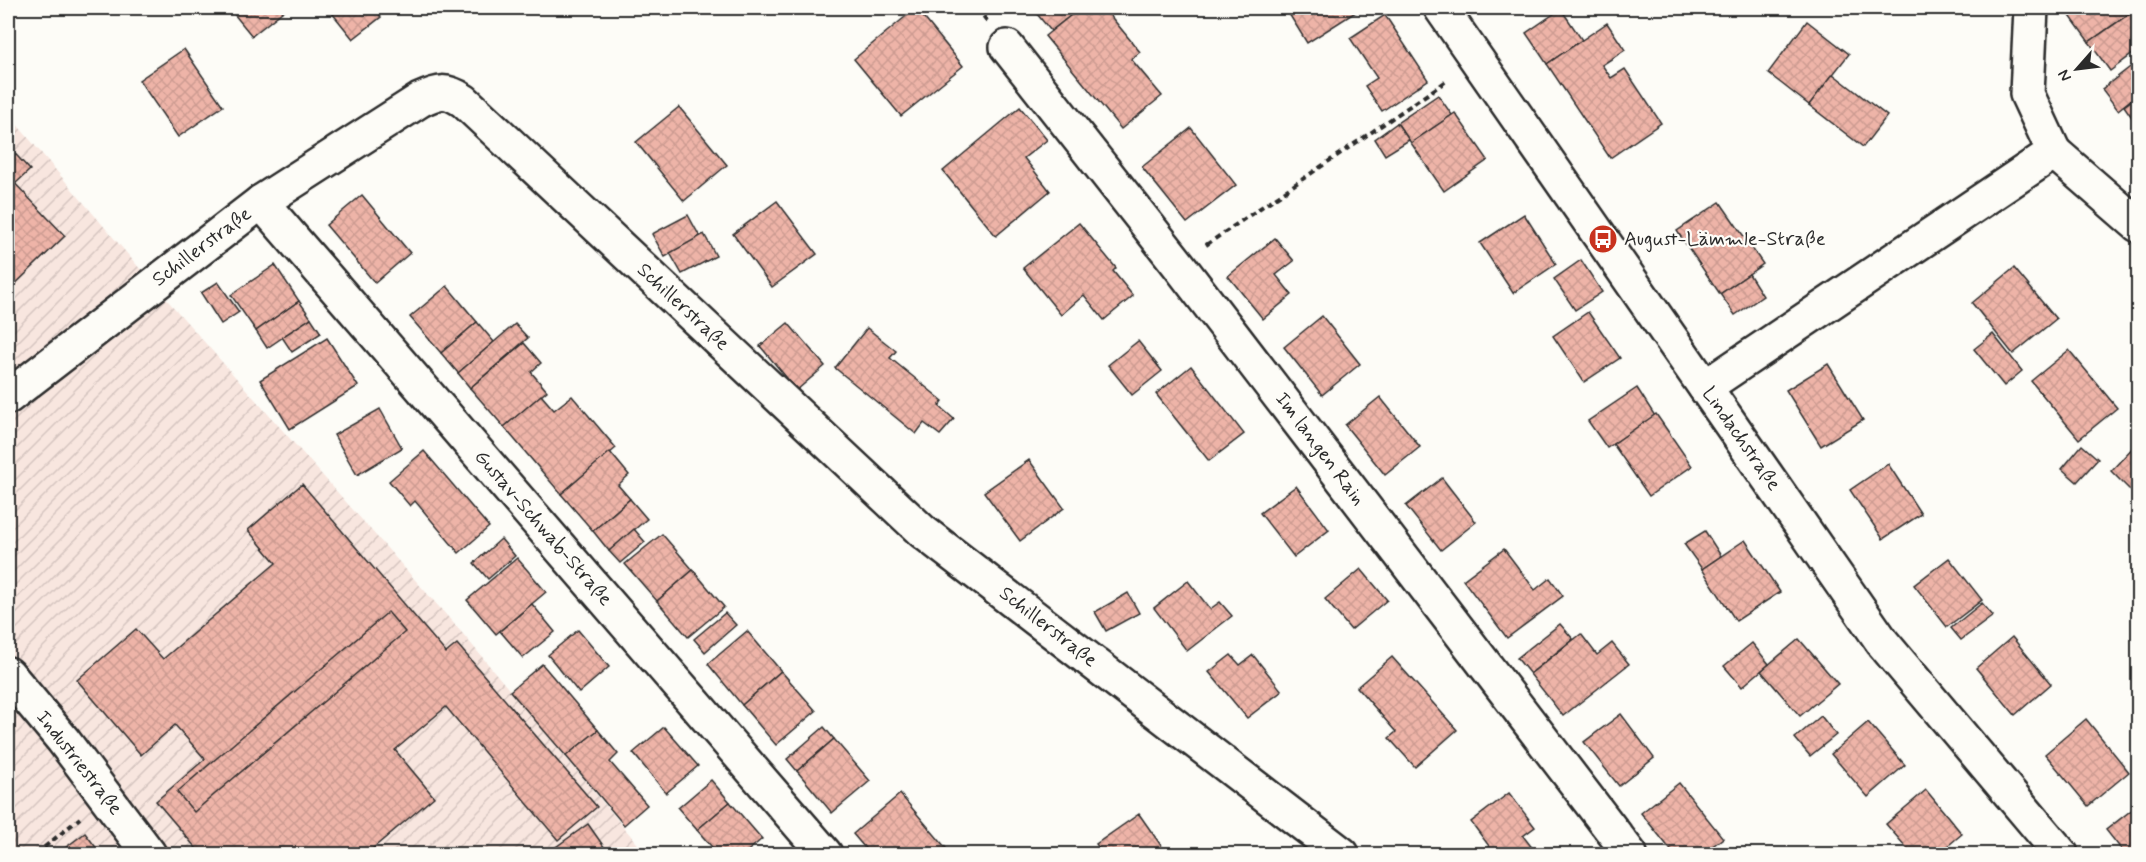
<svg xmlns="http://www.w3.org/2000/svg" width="2146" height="862" font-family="Mynerve,sans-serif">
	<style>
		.industrial { fill: url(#industrial-furrows) }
		.building { fill: url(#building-cross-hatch); stroke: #2b2b2b; stroke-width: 1.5 }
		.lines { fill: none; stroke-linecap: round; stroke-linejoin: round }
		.street-casing { stroke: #2b2b2b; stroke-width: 38 }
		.path { stroke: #2b2b2b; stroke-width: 4; stroke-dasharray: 6 4.5; stroke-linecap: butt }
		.street { stroke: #fdfcf7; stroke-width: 33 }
		.labels { text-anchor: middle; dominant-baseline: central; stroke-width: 4.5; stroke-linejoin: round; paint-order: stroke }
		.poi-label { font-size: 20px; fill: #2b2b2b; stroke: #fdfcf7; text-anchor: start }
		.street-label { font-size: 20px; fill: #2b2b2b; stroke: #fdfcf7 }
	</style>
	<defs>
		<pattern id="industrial-furrows" width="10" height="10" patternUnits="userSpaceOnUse" patternTransform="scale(1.5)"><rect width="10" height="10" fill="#f8e6df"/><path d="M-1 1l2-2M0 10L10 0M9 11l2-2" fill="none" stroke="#d5c5c0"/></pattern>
		<pattern id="building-cross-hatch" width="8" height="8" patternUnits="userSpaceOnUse" patternTransform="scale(1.5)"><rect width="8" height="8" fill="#eeb4a8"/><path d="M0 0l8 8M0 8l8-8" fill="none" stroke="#cc9b91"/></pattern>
	</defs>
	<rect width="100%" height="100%" fill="#fdfcf7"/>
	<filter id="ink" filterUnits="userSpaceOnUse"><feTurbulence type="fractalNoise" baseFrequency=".0167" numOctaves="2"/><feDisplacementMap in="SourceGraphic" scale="12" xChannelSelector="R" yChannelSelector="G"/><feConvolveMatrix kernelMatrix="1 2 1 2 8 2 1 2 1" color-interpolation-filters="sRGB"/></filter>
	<g filter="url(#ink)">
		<polygon class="industrial" points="8,114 153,284 463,634 646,854 8,854"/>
		<g class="building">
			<polygon points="229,8 287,8 252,36"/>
			<polygon points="328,8 374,8 381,17 353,39"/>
			<polygon points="916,8 963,66 901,116 854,59"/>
			<polygon points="1032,8 1080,8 1051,31"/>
			<polygon points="1080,8 1104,8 1140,52 1131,59 1162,96 1121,129 1045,36"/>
			<polygon points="1288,8 1362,8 1307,43 1286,9"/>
			<polygon points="2076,8 2137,8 2089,42 2068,13"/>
			<polygon points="2138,8 2138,50 2110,71 2089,42"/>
			<polygon points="1561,9 1582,40 1547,64 1526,33"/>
			<polygon points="1385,15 1428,80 1382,111 1365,86 1377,78 1350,38"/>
			<polygon points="1807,21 1849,54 1809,105 1768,73"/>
			<polygon points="1607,23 1625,50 1602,65 1611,78 1625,69 1661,123 1610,158 1547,64"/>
			<polygon points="184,49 223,106 178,137 139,80"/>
			<polygon points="2134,64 2138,70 2138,94 2118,110 2102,89"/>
			<polygon points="1833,74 1887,116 1863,147 1809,105"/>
			<polygon points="1438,95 1452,115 1411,143 1397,123"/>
			<polygon points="2138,96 2138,126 2124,106"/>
			<polygon points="679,107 727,165 684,201 636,142"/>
			<polygon points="1020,107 1047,140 1024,158 1050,191 996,236 943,171"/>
			<polygon points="1455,113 1488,160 1444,191 1411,143"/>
			<polygon points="1397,123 1409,140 1385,155 1375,139"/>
			<polygon points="1191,128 1236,185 1187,223 1142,167"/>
			<polygon points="8,146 30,170 15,184 8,176"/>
			<polygon points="8,176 65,236 8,291"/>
			<polygon points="362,195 410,253 375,283 326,225"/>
			<polygon points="777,201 817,254 772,287 733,234"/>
			<polygon points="1720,202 1763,264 1720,294 1677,231"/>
			<polygon points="1524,214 1556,264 1513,293 1480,243"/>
			<polygon points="688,215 700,237 665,257 652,234"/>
			<polygon points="1079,223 1116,268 1113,271 1133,296 1104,320 1084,295 1061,315 1023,268"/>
			<polygon points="704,234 716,256 682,274 670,253"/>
			<polygon points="1275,238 1294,261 1276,275 1292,295 1263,319 1228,276"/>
			<polygon points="1581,260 1602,292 1575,310 1554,279"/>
			<polygon points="275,265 299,301 256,331 231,295"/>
			<polygon points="2014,268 2056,319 2013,354 1972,303"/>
			<polygon points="1749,274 1763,296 1735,315 1720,294"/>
			<polygon points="218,282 239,312 221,324 201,293"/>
			<polygon points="447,286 477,322 441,353 410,317"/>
			<polygon points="299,301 311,318 267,348 256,331"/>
			<polygon points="1588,312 1620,358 1584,382 1553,336"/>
			<polygon points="1322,316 1360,364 1322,395 1284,347"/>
			<polygon points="311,318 321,333 292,352 282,337"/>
			<polygon points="477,322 494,342 458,373 441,353"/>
			<polygon points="788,323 825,366 797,390 760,346"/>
			<polygon points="515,324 528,338 470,388 458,373"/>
			<polygon points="867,328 896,351 890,358 943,401 939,406 954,419 940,435 924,423 916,434 835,368"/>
			<polygon points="1993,334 2022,371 2004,386 1974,349"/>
			<polygon points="327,338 358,386 290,429 260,380"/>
			<polygon points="1138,341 1162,371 1132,395 1108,365"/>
			<polygon points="524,343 541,363 531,372 547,391 504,427 470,388"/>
			<polygon points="2069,350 2117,408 2079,439 2031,381"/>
			<polygon points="1828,364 1863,420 1821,446 1786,390"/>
			<polygon points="1191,366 1244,434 1209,461 1156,394"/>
			<polygon points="1637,388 1655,416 1607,448 1588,421"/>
			<polygon points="541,395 554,410 572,396 616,448 561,494 504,427"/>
			<polygon points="1380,397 1420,447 1385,475 1345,425"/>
			<polygon points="380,409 402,448 357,475 334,435"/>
			<polygon points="1656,414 1692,466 1649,496 1613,444"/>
			<polygon points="2138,442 2138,498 2111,471"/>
			<polygon points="2082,445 2098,459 2077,482 2062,469"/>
			<polygon points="424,451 489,527 459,553 415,501 410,506 389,481"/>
			<polygon points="610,452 629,475 618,485 630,499 593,531 561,494"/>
			<polygon points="1029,460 1064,508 1020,541 984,492"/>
			<polygon points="1888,464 1921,514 1883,539 1850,490"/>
			<polygon points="1442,478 1476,522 1441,550 1406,506"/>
			<polygon points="302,484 446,653 457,644 597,807 558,840 446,707 395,750 434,797 366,854 201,854 156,801 205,759 175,725 141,755 77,680 136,629 163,659 276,563 248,530"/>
			<polygon points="1296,486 1329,530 1294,557 1260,513"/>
			<polygon points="630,499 647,519 609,551 593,531"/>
			<polygon points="634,529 645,542 620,563 609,551"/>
			<polygon points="1705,531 1721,556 1702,569 1684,544"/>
			<polygon points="662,534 693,570 657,601 625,564"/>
			<polygon points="501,539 515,556 488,579 474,563"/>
			<polygon points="1745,540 1780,592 1736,621 1702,569"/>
			<polygon points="1504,549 1535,590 1550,578 1563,596 1507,638 1463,580"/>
			<polygon points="517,558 546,592 496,634 467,600"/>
			<polygon points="1949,558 1982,600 1947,627 1914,585"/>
			<polygon points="1361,569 1387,600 1351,630 1325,599"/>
			<polygon points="693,570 724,607 688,637 657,601"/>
			<polygon points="1188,581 1210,609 1220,602 1232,616 1187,651 1154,608"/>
			<polygon points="1128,593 1139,613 1106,631 1095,612"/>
			<polygon points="1982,603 1993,616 1961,640 1951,628"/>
			<polygon points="532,604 555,632 523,658 500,631"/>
			<polygon points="388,612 405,632 194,812 177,792"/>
			<polygon points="725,613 736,625 705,652 694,639"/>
			<polygon points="1560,624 1573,639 1530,674 1517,658"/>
			<polygon points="578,630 609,667 579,693 548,655"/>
			<polygon points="747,631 781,671 742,705 708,664"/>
			<polygon points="1581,634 1597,655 1612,643 1629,664 1563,716 1530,674"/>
			<polygon points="2012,637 2051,684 2015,715 1976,668"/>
			<polygon points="1799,639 1838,684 1800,716 1761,671"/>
			<polygon points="1752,643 1769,664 1742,687 1724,666"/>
			<polygon points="1231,655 1240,665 1253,655 1282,691 1247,718 1209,672"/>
			<polygon points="1392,657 1457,730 1415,767 1389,738 1396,732 1357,687"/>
			<polygon points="542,664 598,730 566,756 510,691"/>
			<polygon points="781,671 816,711 776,745 742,705"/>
			<polygon points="1621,714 1654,758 1619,786 1584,742"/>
			<polygon points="1821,716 1836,735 1810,756 1795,738"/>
			<polygon points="2086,719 2129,772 2088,806 2045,754"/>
			<polygon points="1868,722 1905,765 1868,797 1831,754"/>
			<polygon points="664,727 698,766 666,793 633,753"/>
			<polygon points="824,727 834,739 797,771 787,759"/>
			<polygon points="598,730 618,754 610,762 647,805 624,825 566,756"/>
			<polygon points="834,739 870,781 832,813 797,771"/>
			<polygon points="711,780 730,802 697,830 678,808"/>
			<polygon points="1679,783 1723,838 1702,854 1674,854 1641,813"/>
			<polygon points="1926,790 1962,834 1938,854 1912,854 1886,824"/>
			<polygon points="1509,793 1535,827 1523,836 1537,854 1495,854 1471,822"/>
			<polygon points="900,794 951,854 870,854 853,834"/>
			<polygon points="730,802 762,839 744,854 718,854 697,830"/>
			<polygon points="2138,805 2138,854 2125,854 2106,830"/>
			<polygon points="1139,814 1167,854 1103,854 1096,844"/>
			<polygon points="588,824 609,854 546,854"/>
			<polygon points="85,833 101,854 57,854"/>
		</g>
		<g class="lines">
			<g class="street-casing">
				<g id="street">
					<polyline points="1441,8 1883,643 2061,854"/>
					<polyline points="1007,47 1178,264 1630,854"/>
					<polyline points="2054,152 2138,225"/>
					<polyline points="261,202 825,854"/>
					<polyline points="1705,387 2054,152 2027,94 2031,8"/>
					<path d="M 8,397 L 261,202 L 420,100 C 439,91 446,89 464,101 L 922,531 L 1342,854"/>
					<polyline points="8,674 63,740 149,854"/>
				</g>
			</g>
			<g class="path">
				<polyline points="977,8 987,21"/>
				<polyline points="1206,245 1448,80"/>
				<polyline points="8,630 15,639"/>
				<polyline points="36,854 80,818"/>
			</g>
			<use href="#street" class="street"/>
		</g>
	</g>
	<defs>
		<g id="bus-disc" transform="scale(1.5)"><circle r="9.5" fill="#c8321e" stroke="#fdfcf7"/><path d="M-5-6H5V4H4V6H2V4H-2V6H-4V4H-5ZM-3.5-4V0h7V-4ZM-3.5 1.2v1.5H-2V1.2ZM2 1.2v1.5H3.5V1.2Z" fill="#fff"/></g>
	</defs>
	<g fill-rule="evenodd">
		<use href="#bus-disc" x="1603" y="239"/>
	</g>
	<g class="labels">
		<g class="poi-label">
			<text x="1624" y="239">August-Lämmle-Straße</text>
		</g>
		<g class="street-label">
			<text transform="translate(202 247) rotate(-37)">Schillerstraße</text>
			<text transform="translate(683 307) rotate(43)">Schillerstraße</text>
			<text transform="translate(1741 439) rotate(55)">Lindachstraße</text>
			<text transform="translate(1320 449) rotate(53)">Im langen Rain</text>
			<text transform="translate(543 528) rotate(49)">Gustav-Schwab-Straße</text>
			<text transform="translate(1048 627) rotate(38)">Schillerstraße</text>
			<text transform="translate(79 763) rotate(52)">Industriestraße</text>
		</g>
	</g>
	<rect width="2146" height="862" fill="none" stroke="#fdfcf7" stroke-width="30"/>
	<rect x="15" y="15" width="2116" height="832" fill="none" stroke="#2b2b2b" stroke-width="2" filter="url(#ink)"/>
	<g transform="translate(2077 69) rotate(242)" stroke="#fdfcf7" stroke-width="4.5" paint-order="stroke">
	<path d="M0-4.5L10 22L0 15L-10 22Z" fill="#2b2b2b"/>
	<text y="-9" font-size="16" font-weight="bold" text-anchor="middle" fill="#2b2b2b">N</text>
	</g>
</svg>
